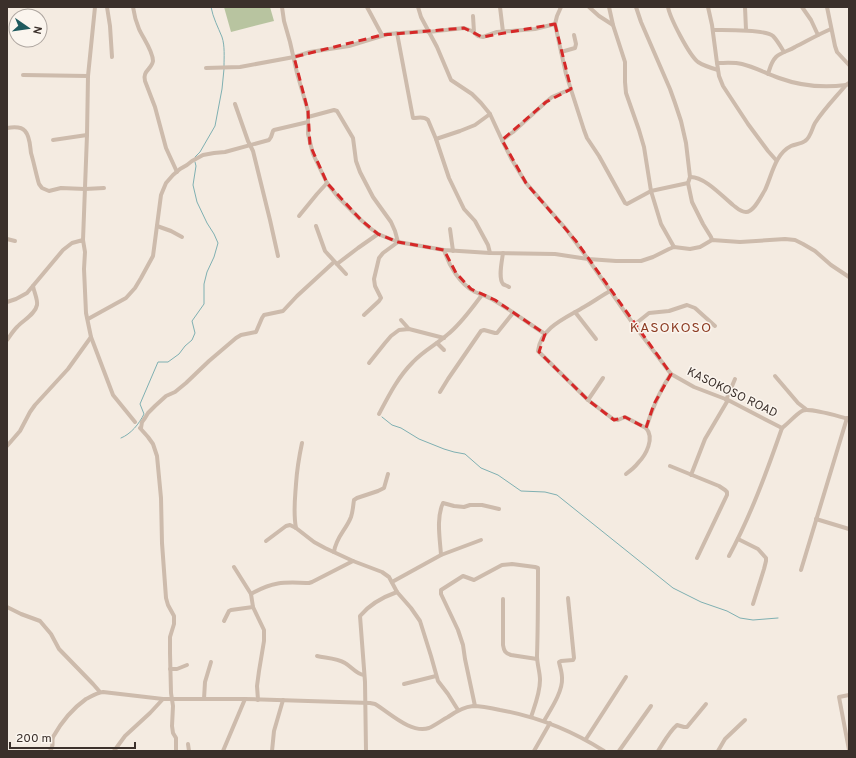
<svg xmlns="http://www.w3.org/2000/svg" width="856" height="758" font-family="Overpass,sans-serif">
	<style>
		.park { fill: #b8c4a0 }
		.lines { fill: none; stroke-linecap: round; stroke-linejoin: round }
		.stream { stroke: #7fb0b2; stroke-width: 1 }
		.minor { stroke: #cdbbac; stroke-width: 4 }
		.marked { fill: none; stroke: #d62828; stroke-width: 3; stroke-dasharray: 8 5; stroke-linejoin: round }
		.labels { text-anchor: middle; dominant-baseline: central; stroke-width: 3; stroke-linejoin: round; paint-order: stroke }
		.street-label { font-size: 12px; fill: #3b302b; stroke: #fbf5ee }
		.quarter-label { font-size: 14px; letter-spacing: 1px; fill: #8c3b22; stroke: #fbf5ee }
	</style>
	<rect width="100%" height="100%" fill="#f4ebe1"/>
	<polygon class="park" points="224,7 270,7 274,21 231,32"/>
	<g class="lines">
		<g class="stream">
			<path d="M 211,7 C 213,18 218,27 222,37 C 225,46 224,57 224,66"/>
			<polyline points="195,157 200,152 215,126 222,89 224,69"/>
			<polyline points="382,417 392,425 401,428 419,439 444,449 454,452 465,454 481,468 498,475 521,491 545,492 557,495 673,588 701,602 727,611 740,618 753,620 778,618"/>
			<path d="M 121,438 C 131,434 139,424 144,414 L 140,404 L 158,362 L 168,362 L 179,354 L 185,346 L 192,340 L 195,333 L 192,321 L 204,304 L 204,284 L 207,272 L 214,257 L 218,243 L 214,234 L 207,223 L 197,202 L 193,185 L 196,166 L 195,162"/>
		</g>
		<g class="minor">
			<polyline points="107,7 110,26 112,57"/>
			<path d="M 133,7 C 134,14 136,22 139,29 C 143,38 153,51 153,61 C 152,69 142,71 145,81 L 155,107 L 166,148 L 177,172"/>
			<path d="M 282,7 L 284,21 L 290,42 L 297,73 L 308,111 L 308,134 L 313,154 L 327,183 L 338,197 L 361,220 L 370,228 L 378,234 L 398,242 L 444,250 L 490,253 L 555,254 L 588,259 L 634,325 L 671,374 L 694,387 L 728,400 L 782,428 C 789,423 795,415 802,411 C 809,407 840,417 849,419"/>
			<polyline points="367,7 382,35"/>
			<polyline points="418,7 421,17 437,47 451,80 472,94 481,103 490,114 502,140 512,160 526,183 566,229 588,259 616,261 641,261 653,257 669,249 674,247 690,249 700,247 712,240 740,242 785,239 795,240 803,244 815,251 831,265 849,277"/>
			<polyline points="500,7 503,32"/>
			<polyline points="589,7 599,16 613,25"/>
			<polyline points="609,7 613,25 625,62 625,82 626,93 639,130 644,147 651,191 661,224 674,247"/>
			<polyline points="636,7 641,22 670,89 675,103 681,121 686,143 690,177 688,183 692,202 703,224 711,237 712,240"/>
			<path d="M 668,7 C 670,18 689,55 698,62 C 704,66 711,68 718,70"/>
			<path d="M 708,7 L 712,25 L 717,63 C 725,63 734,62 742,64 C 755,67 767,74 779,78 C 801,86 824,88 846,85"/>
			<polyline points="745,7 746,30"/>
			<polyline points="802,7 811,20 818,35"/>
			<polyline points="827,7 835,46 837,52 849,65"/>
			<polyline points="473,16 474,32"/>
			<polyline points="555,24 566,74 584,130 587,138 599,156 625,203 627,204 651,191 688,183"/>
			<path d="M 713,30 C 724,30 765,29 773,36 C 777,40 781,47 784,52"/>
			<polyline points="428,32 464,28 472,31 478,36 483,37 497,32 535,29 555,24 557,16 561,7"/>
			<path d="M 397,33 L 413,118 C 419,118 424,116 428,120 L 436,139 L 460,131 L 475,125 L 490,114"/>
			<polyline points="561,52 575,48 576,44 574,35"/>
			<polyline points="717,63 719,76 723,86 748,124 768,151 776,160"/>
			<polyline points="206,68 240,67 294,57 310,52 349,46 388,34 428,31"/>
			<path d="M 768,74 C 770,68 771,62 776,57 C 781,52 789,51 795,47 C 807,41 819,34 831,29"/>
			<polyline points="23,75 88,76"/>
			<polyline points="235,104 248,141 253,151 270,220 278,256"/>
			<polyline points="308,117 334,110 337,111 353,138 356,161 360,172 373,197 391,222 395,231 398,242 383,253 379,258 374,279 375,286 381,298 379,301 364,315"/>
			<path d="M 7,128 C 13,127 21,126 25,131 C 30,136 30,146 31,153 C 34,163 36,174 39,184 L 42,188 L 49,191 L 61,188 L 85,189 L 104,188"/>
			<polyline points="436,139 449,178 464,209 475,221 488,245 490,253"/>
			<polyline points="53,140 87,135"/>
			<polyline points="502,140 513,132 546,102 552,97 571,89"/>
			<path d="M 690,177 C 704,176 723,197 733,205 C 737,208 740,212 746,212 C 754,212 761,196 765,190 C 772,175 775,154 791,146 C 795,144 801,144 805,141 C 811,137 812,128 815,123 C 824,109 836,97 846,85 L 849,83"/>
			<polyline points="299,216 317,194 327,183"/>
			<polyline points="157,226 171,231 182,237"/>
			<polyline points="316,226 325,251 346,274"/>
			<polyline points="450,229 453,251"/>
			<polyline points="7,239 15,241"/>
			<polyline points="83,240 87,135 88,76 95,7"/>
			<path d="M 444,250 C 449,266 460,284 475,292 C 482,295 489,297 495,301 C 512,311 528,323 545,334"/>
			<path d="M 503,253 C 502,261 498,278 503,284 C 504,285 508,286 509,287"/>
			<polyline points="337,264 358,248 378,234"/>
			<path d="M 610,291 C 601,296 593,302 584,307 C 566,318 541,327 538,351 L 588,400 L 613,419 L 618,420 L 625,417 L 646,428"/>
			<polyline points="7,302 16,299 27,293 63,250 72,243 83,240 85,252 84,269 86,313 91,337 113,395 135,422"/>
			<polyline points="575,312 596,339"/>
			<polyline points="88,319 126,298 135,288 141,278 153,256 161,195 166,183 173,175 180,169 187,165 192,161 203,155 214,153 225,152 269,140 271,137 273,131 274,130 308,122"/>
			<polyline points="401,320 409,329"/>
			<polyline points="634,325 649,313 669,311 687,305 695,308 715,326"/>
			<path d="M 7,340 C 10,336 13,331 17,327 C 23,320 35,315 37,305 C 38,300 34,292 33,286"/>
			<polyline points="437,343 444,350"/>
			<polyline points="369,363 385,343 391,336 399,330 409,329 444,338"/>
			<polyline points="775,376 798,403 807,410"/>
			<polyline points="440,392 448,379 481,331 484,330 495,333 497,333 513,313"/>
			<polyline points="588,400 603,378"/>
			<polyline points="726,400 735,379"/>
			<path d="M 379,414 C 389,395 398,377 413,362 C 423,351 437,344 447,335 C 461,324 471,309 482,295"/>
			<polyline points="140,428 148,437 153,444 157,456 161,498 162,543 166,598 168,605 174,616 174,624 170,637 170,653 171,693 173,706 172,726 173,733 176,738 176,751"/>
			<polyline points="141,428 142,422 145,418 148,413 155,406 166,396 175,392 186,383 209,361 236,338 241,335 256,332 262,318 264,315 283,311 297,296 334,262"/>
			<polyline points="7,446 20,431 30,412 35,405 68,369 91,337"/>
			<polyline points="670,466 719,486 725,490 727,492 727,495 697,558"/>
			<path d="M 626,474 C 630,471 635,467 638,463 C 646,455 655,438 646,428 C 652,409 660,390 671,374"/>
			<polyline points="691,475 705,439 728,400"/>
			<polyline points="816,519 849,529"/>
			<path d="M 296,528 C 293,513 295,499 296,484 C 297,469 299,457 302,443"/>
			<polyline points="738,539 758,549 766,558 766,561 764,569 753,604"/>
			<polyline points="266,541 286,526 290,525 296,528 314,542 325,548 353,561 382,572 389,577 397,592 411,608 420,621 431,656 438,681 448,694 458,710"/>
			<path d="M 334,552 C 336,537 346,530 351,517 C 353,511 353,506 354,500 L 357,498 L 378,491 L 384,488 L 388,474"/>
			<path d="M 441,555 C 440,539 436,518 443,503 L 454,506 L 464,507 L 470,505 L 482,505 L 499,509"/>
			<path d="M 729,556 C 751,515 767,471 782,428"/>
			<polyline points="234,567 251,594 253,607 264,630 264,641 259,671 257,686 258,700"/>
			<polyline points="801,570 847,418"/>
			<polyline points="392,582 441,555 481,540"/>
			<path d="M 251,594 C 273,581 284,582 309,583 L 312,582 L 353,561"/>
			<path d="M 503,599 L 503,645 C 504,651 505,653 511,655 L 537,659"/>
			<polyline points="7,607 21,614 40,621 51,634 59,649 93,684 100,692"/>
			<polyline points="224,621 229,611 231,610 253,607"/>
			<path d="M 317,656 C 326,658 337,658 345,663 C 352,667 356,674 364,675"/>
			<polyline points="170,669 177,669 187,665"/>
			<polyline points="404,684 436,676"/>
			<polyline points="849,695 839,697 849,750"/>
			<polyline points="204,699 205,682 211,662"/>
			<path d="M 475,706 L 465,659 L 463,645 L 458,630 L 441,594 L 441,590 L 463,576 L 474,580 L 502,565 L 512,564 L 535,567 L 538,568 C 538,597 538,626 537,656 C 537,664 540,672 540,680 C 540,693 535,705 531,717"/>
			<path d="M 544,721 C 551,709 563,691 562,678 C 562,672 560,667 559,662 L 561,661 L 573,660 L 574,658 L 568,598"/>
			<polyline points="586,739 626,677"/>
			<polyline points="188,744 189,751"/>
			<path d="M 50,751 C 55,744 51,743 53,737 C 62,721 72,709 86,699 C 92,696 96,693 103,692 L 163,699"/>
			<path d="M 114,751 L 125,736 L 150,713 L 163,699 L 245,699 L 370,703 L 375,704 C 390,713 411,734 429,728 C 436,725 442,720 448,717 C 455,712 463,707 473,706 C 482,706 491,708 500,710 C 539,717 571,730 604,751"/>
			<polyline points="223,751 245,699"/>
			<polyline points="272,751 274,731 283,700"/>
			<path d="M 366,751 L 365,682 L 360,616 C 369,605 383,597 397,592"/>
			<polyline points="534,751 550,723"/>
			<polyline points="619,751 651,706"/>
			<path d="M 658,751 C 664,742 669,732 677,725 L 684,727 L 687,727 L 706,704"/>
			<polyline points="718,751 725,739 745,720"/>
		</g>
	</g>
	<path class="marked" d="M 555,24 L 571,89 L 546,102 L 502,140 L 526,183 L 576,241 L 671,374 L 654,404 L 646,428 L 625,417 L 614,420 L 588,400 L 539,352 L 545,334 L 495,300 L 471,289 L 456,273 L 444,250 L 398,242 L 378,234 L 361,220 L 327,183 L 310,145 L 308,111 L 294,57 L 382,35 L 464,28 L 482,37 Z"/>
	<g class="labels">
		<g class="street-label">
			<text transform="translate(732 393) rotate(26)">KASOKOSO ROAD</text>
		</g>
		<g class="quarter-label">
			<text x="671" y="328">KASOKOSO</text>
		</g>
	</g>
	<rect width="856" height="758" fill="none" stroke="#3b302b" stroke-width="16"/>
	<g transform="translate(28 28) rotate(103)"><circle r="19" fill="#fbf5ee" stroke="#aea6a0"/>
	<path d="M0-3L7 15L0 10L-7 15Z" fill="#1f5a5e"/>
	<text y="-6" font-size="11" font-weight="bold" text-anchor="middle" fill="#3b302b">N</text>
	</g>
	<path d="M10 742v6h125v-6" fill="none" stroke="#3b302b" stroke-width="2"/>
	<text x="16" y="742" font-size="12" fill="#3b302b" stroke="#fbf5ee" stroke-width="3" paint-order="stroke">200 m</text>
</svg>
